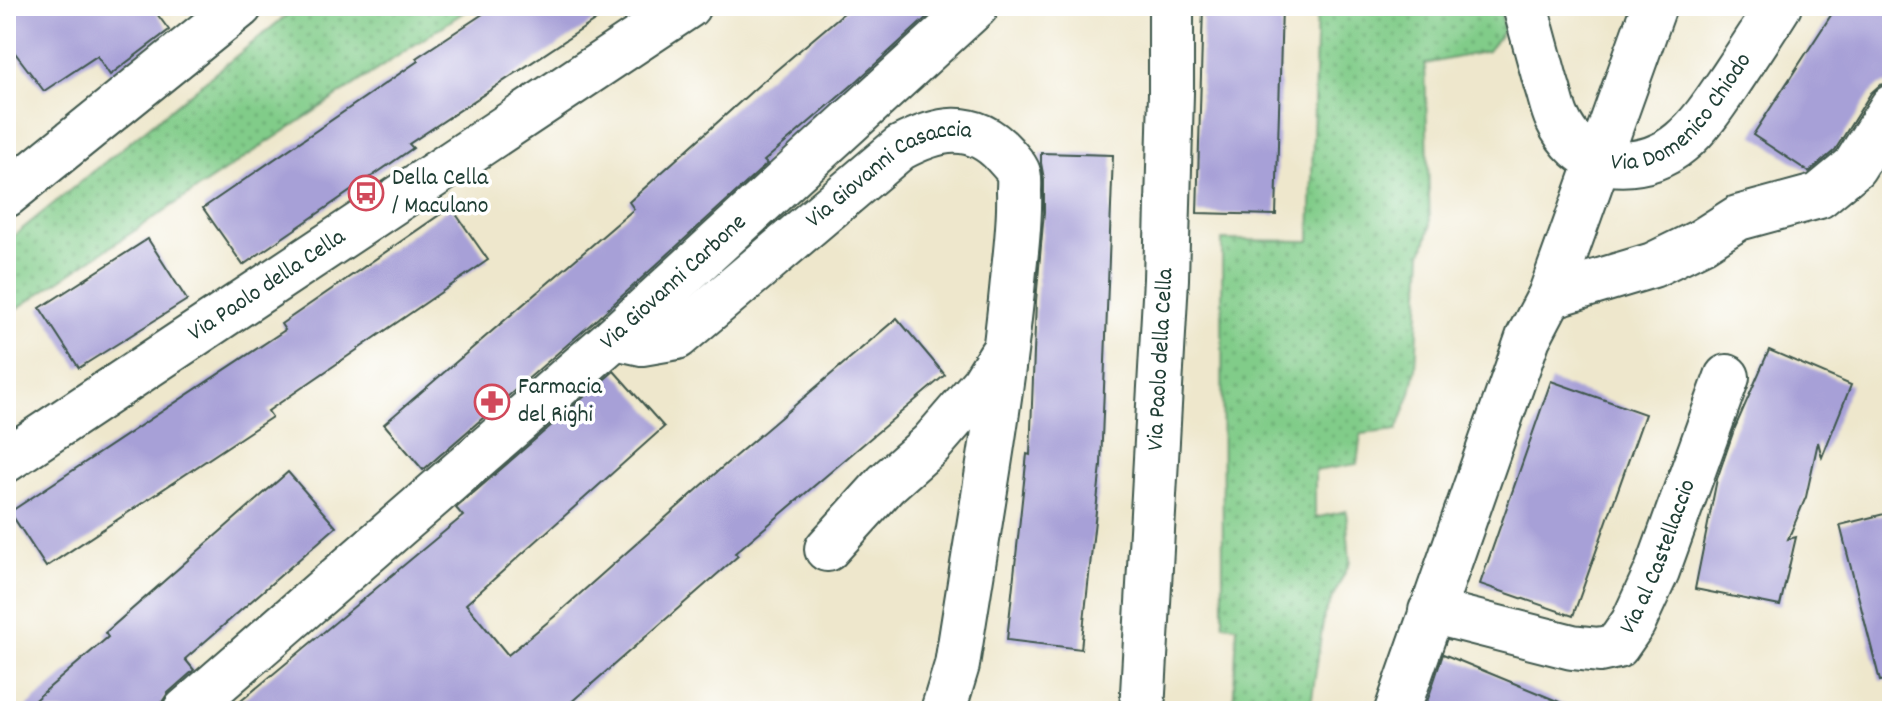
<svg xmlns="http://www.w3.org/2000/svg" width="1898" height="717" font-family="Dekko,sans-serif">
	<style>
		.grass { fill: url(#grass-dots); stroke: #50845e; stroke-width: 2 }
		.building { fill: #a7a0d7 }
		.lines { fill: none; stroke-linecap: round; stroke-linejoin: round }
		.minor-casing { stroke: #3e564b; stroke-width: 48 }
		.minor { stroke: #fff; stroke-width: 44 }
		.labels { text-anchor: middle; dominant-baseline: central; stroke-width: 7; stroke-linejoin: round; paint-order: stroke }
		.street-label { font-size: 24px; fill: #1f3d34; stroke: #fff }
		.poi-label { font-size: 24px; fill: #1f3d34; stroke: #fff; text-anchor: start }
	</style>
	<defs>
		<pattern id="grass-dots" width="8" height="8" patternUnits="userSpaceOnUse" patternTransform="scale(2)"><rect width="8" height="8" fill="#81cc89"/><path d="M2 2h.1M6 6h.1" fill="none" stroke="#69a771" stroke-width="1.8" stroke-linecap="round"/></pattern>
	</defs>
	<rect width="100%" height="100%" fill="#fff"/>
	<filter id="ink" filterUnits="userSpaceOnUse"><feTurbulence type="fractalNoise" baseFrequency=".0125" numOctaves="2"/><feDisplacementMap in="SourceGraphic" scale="16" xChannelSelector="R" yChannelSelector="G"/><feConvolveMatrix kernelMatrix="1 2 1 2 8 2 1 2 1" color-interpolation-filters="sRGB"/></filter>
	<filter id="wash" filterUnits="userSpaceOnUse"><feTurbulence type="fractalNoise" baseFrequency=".006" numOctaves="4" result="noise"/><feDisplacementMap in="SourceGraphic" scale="32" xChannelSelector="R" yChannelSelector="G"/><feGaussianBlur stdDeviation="1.8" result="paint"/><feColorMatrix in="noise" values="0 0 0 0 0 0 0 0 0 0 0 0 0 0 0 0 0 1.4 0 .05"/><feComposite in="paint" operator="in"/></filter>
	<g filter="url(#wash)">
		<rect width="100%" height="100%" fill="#eee7cc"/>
		<g class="grass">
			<polygon points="298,6 473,6 6,316 6,242"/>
			<polygon points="1317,6 1500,6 1504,30 1488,51 1425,64 1430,227 1422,254 1416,368 1411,393 1397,430 1361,434 1357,464 1315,471 1315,518 1346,511 1350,562 1324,615 1310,711 1233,711 1237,626 1223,624 1222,240 1310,241"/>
		</g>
		<g id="blocks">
			<g class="building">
				<polygon points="6,6 151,6 169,30 110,75 97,56 44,91 6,41"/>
				<polygon points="495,6 617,6 409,144 413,148 243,265 203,208 418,61 416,58"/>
				<polygon points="852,6 939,6 858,80 764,161 767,164 598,318 423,470 384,424 634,209 629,202 760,84"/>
				<polygon points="1203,6 1282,6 1276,215 1197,213"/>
				<polygon points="1837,6 1892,6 1892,79 1890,83 1880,85 1871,93 1835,150 1809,172 1753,135"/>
				<polygon points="1041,153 1113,155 1101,465 1081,649 1007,640 1027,454 1030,455 1036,301 1044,212 1044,179 1041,163"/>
				<polygon points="451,207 488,260 268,411 272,417 46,567 10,512 285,330 281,324"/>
				<polygon points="148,239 187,300 79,368 40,308"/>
				<polygon points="897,318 945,375 735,553 738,556 561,711 223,711 228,707 230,710 463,516 456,508 614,371 664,427 466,604 508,655 555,616 726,464"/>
				<polygon points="1769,350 1851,385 1822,457 1818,442 1806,497 1788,539 1796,537 1780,606 1695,589 1717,479 1734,430"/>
				<polygon points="1551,381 1645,414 1573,616 1480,584"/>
				<polygon points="288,472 336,527 185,659 194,670 168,693 162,702 161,711 22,711 108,637 105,633"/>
				<polygon points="1892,512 1892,679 1880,681 1840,525"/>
				<polygon points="1443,654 1579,710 1579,711 1424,711"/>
			</g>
		</g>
	</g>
	<g filter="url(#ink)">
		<use href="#blocks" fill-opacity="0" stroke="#3e564b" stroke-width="2"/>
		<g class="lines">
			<g class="minor-casing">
				<g id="minor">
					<path id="s1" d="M 1525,6 C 1532,32 1539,57 1546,83 C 1550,94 1552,107 1557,118 C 1567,140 1585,160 1610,163 C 1673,170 1701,124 1732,78 C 1748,54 1764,30 1779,6"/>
					<polyline points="6,195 240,6"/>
					<polyline points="1550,296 1653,265 1702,241 1738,218 1819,196 1854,167 1892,107"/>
					<path id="s2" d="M 615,337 L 642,343 L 677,337 L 900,148 C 936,129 972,119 1004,154 C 1008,159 1016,166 1018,173 C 1020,178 1019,186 1019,191 C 1020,217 1017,244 1014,270 C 1002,402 977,534 957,665 L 943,711"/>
					<path id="s3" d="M 6,460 L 688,6"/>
					<polyline points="827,549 886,484 931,444 983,384 1001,355"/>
					<path id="s4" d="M 1431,611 L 1572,647 L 1599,650 L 1617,646 L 1633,623 L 1657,571 L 1727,377"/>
					<path id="s5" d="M 185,711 L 615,337 L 976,6"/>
					<path id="s6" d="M 1142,711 L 1166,279 L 1171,93 L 1171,6"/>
					<polyline points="1397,711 1528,338 1550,296 1654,6"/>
				</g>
			</g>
			<use href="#minor" class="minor"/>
		</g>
	</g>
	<defs>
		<g id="bus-ring" transform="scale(1.8)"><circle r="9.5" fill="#fff" stroke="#d1495b" stroke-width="1.5"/><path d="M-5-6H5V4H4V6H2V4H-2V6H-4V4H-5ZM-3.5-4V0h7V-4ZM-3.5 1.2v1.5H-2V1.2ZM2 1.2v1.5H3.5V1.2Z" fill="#d1495b"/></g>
		<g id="pharmacy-ring" transform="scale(1.8)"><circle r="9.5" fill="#fff" stroke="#d1495b" stroke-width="1.5"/><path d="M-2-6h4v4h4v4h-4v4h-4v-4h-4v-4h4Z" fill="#d1495b"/></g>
	</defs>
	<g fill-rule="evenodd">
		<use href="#bus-ring" x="366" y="193"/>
		<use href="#pharmacy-ring" x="492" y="402"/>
	</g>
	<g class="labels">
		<g class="street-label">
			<text stroke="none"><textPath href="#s1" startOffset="282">Via Domenico Chiodo</textPath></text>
			<text stroke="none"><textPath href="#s2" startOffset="334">Via Giovanni Casaccia</textPath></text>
			<text stroke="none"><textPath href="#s5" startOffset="650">Via Giovanni Carbone</textPath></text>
			<text stroke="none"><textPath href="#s3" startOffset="314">Via Paolo della Cella</textPath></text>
			<text stroke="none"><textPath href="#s6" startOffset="352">Via Paolo della Cella</textPath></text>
			<text stroke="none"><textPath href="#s4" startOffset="290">Via al Castellaccio</textPath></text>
		</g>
		<g class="poi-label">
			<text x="392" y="179">Della Cella<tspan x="392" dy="28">/ Maculano</tspan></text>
			<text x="518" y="388">Farmacia<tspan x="518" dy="28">del Righi</tspan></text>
		</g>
	</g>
	<rect width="1898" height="717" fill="none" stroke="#fff" stroke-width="32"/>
</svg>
